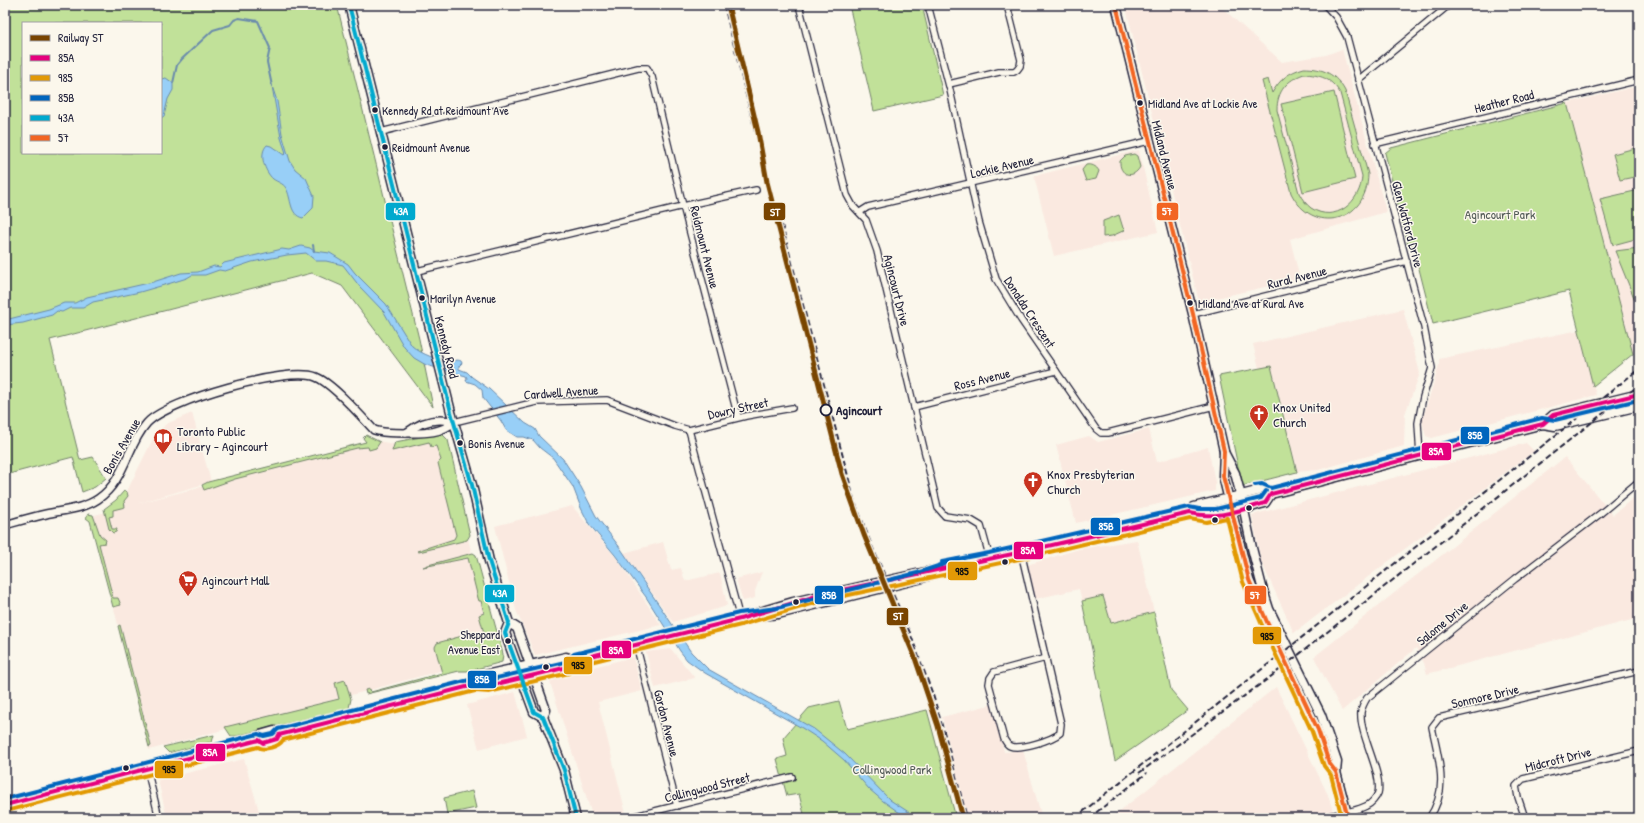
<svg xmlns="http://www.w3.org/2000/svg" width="1644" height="823" font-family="'Patrick Hand',sans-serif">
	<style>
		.built { fill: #fae9e0 }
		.green { fill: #c1e199; stroke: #72826a; fill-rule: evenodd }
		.water { fill: #98cff7; stroke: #698aac }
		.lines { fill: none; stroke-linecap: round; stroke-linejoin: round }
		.stream { stroke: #698aac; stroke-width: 2 }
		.minor-casing { stroke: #22223b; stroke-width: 8 }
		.tertiary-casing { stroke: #22223b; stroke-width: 10 }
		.secondary-casing { stroke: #22223b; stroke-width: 11 }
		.minor { stroke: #fbf7ec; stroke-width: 5.5 }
		.tertiary { stroke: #fbf7ec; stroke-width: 7 }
		.secondary { stroke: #fbf7ec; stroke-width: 8 }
		.rail { stroke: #22223b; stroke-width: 2; stroke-dasharray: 6 3; stroke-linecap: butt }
		.bus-1-casing { stroke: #fbf7ec; stroke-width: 7 }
		.bus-2-casing { stroke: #fbf7ec; stroke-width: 7 }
		.bus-3-casing { stroke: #fbf7ec; stroke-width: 7 }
		.bus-4-casing { stroke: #fbf7ec; stroke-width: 7 }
		.bus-5-casing { stroke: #fbf7ec; stroke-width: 7 }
		.bus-1 { stroke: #e5007d; stroke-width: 4 }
		.bus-2 { stroke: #e29906; stroke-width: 4 }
		.bus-3 { stroke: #0065bd; stroke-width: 4 }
		.bus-4 { stroke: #00a9ce; stroke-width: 4 }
		.bus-5 { stroke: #f26522; stroke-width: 4 }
		.rail-1-casing { stroke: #fbf7ec; stroke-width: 8 }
		.rail-1 { stroke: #794400; stroke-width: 5 }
		.bus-dot { fill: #22223b; stroke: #fbf7ec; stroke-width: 1.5 }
		.stop-dot { fill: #fbf7ec; stroke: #22223b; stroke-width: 2 }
		.labels { text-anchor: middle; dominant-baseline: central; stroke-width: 3; stroke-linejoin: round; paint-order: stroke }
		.bus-label { font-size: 12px; fill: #22223b; stroke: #fbf7ec; text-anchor: start }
		.street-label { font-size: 13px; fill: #22223b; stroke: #fbf7ec }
		.park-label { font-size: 13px; fill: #525b57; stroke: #fbf7ec }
		.poi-label { font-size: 13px; fill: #22223b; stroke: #fbf7ec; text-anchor: start }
		.stop-label { font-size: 13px; font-weight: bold; fill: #22223b; stroke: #fbf7ec; text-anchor: start }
		.line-badge { stroke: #fbf7ec; stroke-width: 1.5 }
		.badge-label { font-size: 11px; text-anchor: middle; font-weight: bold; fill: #fff }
		.pale-badge-label { font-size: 11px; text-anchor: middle; font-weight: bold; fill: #111 }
	</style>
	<rect width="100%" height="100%" fill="#fbf7ec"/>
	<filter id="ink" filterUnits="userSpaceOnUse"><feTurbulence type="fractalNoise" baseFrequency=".025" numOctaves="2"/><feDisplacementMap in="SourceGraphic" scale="8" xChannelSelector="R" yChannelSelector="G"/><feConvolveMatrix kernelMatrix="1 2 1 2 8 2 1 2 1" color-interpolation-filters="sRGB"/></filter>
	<g filter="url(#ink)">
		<g class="built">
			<polygon points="1139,5 1219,5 1282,62 1326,55 1342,49 1386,212 1290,239 1300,279 1199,302 1126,8"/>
			<polygon points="1639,86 1639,350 1633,354 1567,103"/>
			<polygon points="1139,150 1158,232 1054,256 1034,176"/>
			<polygon points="1403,309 1420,373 1405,414 1404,446 1318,470 1297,472 1271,366 1259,368 1253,344"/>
			<polygon points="1579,330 1596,395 1432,438 1426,436 1422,421 1439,365 1439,359"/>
			<polygon points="192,413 211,482 139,503 379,441 398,445 441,438 499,655 149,750 91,516 114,510 128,489 154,437 166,424"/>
			<polygon points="1149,429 1157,462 1208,447 1215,482 1215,491 1076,523 1056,445 1089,436 1098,442"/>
			<polygon points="1526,443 1534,451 1294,633 1261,561 1252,515"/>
			<polygon points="1565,457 1613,515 1639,493 1639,618 1427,674 1424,663 1416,648 1342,711 1314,657"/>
			<polygon points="572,506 618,560 661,625 535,655 516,610 495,526"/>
			<polygon points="1137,540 1154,612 1111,623 1103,596 1082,601 1079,589 1035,599 1027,565 1079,549"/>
			<polygon points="663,542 671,570 681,568 685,581 720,573 727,605 724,607 673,622 624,553"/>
			<polygon points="762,572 755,591 755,598 743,601 736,579"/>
			<polygon points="671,649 695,678 655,688 646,652"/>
			<polygon points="633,657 642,691 598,702 627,818 593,818 550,682 561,675"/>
			<polygon points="1276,687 1328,795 1335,818 1111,818"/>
			<polygon points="515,692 527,736 479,749 467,705"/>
			<polygon points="993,704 1004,752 1023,750 1042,818 968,818 942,717"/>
			<polygon points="244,759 261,818 167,818 158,780"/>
		</g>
		<g class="green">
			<path d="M 5,5 L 337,5 L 419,339 L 433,407 L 342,286 L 312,273 L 50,340 L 80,460 L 93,457 L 106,478 L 95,487 L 82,492 L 73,457 L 5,475 ZM 23,23 L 161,23 L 161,153 L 23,153 Z"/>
			<polygon points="849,5 922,5 943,95 874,111"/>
			<path d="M 1304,68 C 1323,68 1336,74 1345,91 L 1368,174 C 1368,223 1312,236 1291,193 L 1262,81 L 1268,79 L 1272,93 C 1280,79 1289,72 1304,68 ZM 1304,74 C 1320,75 1331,78 1340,93 L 1362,176 C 1361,202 1335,224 1311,208 C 1306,204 1302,199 1299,193 L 1277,110 C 1277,91 1287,80 1304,74 Z"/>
			<polygon points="1334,92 1355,179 1303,192 1281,104"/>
			<polygon points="1567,103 1633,354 1593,386 1569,291 1433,324 1413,245 1408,245 1385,153 1391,148"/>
			<polygon points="1639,147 1639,176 1620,180 1613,154"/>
			<path d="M 1134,154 L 1137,156 L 1140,167 C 1133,180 1119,175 1120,161 L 1125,156 Z"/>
			<path d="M 1086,165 C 1092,164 1096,166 1099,171 L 1096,179 L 1086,181 L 1082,170 Z"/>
			<polygon points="1639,190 1639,238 1613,245 1600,199"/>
			<polygon points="1119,215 1123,228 1125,230 1112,236 1103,237 1103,221"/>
			<polygon points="1639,248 1639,310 1615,251"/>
			<polygon points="1271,366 1297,472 1242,486 1219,376"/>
			<polygon points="437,434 443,435 448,440 470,535 467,540 419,552 417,551 454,539 456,535 438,463 441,460 436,446 431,447 429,442 392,451 395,442"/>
			<polygon points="366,435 380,442 376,448 369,450 368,447 357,448 235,479 204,490 202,485 208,482 366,442 363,438"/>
			<polygon points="124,491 127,492 128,496 124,501 125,507 113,510 113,516 109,517 112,529 117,529 116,532 113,533 109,529 104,509 116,500"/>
			<polygon points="88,514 93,515 100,535 106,540 105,543 99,544 113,598 118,598 121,605 113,607 90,521 86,518"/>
			<polygon points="473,553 476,555 503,654 502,662 469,671 459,671 366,694 365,690 370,689 371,692 442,673 435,647 437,643 473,633 477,635 484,633 479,615 484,613 481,601 479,601 478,598 468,558 423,567 428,565"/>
			<polygon points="1103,596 1111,623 1154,612 1171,690 1188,710 1115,761 1082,601"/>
			<polygon points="120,625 151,746 149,747 118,626"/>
			<polygon points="345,680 351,699 349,708 236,736 231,736 225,727 339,699 335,683"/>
			<polygon points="839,701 847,729 927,710 956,818 924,818 920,816 909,818 805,818 799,794 787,796 777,759 787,756 783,738 809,708"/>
			<polygon points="214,735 212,742 207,743 169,753 163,747"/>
			<polygon points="472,791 476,808 447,814 444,798"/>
		</g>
		<g class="water">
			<polygon points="166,78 173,83 173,90 168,99 164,116 161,118 161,79"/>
			<path d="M 272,86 L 277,101 L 282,134 L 290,161 L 295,169 L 306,178 L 314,196 L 313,208 L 303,218 C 289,215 292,199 286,188 C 283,183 277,182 273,179 C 265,172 258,154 267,145 L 271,146 L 284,155 L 286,153 L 281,138 Z"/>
			<path d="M 301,246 L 310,248 L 314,251 L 330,253 L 348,264 L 355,273 L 386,304 L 412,346 C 421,354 439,361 451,361 C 455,361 457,359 461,361 L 462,363 L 459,366 L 459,369 L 467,372 L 472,377 L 489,389 L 525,423 L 535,429 L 539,436 L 563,459 L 581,487 L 596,516 L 621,549 L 691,652 L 708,669 L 814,729 L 845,754 L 890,800 L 918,818 L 907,818 L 883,801 L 869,789 L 844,760 L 822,741 L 802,728 L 705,673 L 687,660 L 680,651 L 646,597 L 615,555 L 589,524 L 581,508 L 573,487 L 553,458 L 540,448 L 533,440 L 524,437 L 517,437 L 506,430 L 501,421 L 483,398 L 482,390 L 475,384 L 466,381 L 467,378 L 466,376 L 426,365 L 414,358 L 404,347 L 384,312 L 360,287 L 343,265 L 326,261 L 316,261 L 306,253 L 287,255 L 252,262 L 225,271 L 219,270 L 205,275 L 192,275 L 187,278 L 171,283 L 140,292 L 93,302 L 83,308 L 70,308 L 62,312 L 57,311 L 52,315 L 23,323 L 5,325 L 5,320 L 49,309 L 64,303 L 75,303 L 87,297 L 153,282 L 181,273 L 198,272 L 214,266 L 220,267 L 224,263 L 282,249 L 289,250 Z"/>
		</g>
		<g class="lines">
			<g class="stream">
				<polyline points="173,83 177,65 182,59 213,30 230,25 234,20 239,18 258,21 270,48 267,62 272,86"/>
				<polyline points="313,245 314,251"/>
			</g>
			<g class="minor-casing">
				<g id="minor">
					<polyline points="799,5 847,195 853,206 866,220 877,251 938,508 945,516 971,520 981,526 990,559"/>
					<polyline points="928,5 950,90 979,222 996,279 1021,320 1096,429 1101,433 1108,433 1214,406"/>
					<polyline points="1325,5 1336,17 1347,37 1424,327 1432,368 1423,397 1418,423 1420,456"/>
					<polyline points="1358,80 1449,5"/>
					<polyline points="949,84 999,72 1014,72 1017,70 1020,66 1021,60 1007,5"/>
					<polyline points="381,132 638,68 647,68 652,77 683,206 738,417"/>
					<polyline points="1374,144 1639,80"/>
					<polyline points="860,212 868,207 1149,141"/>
					<polyline points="417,271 683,206 756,190"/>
					<polyline points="1193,314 1407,261"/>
					<polyline points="914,407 1056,371"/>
					<polyline points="454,422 536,402 607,400 675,426 689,430"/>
					<polyline points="689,430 740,619"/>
					<polyline points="689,430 746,416 792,408"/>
					<path d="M 1021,552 L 1061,724 L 1060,733 C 1052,740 1020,750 1010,746 C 1007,745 1006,742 1004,739 L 989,684 L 990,678 L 994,672 L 1046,658"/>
					<polyline points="636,644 677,806"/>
					<polyline points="147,769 159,818"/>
					<polyline points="627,818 792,777"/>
					<path d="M 1318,818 C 1332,815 1354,812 1366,806 C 1371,804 1376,798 1378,793 C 1383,773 1359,735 1361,712 C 1362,707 1364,703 1367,698 L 1515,579 L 1601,513 L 1639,481"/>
					<path d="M 1429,818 C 1450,789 1438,758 1432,727 L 1439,718 L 1639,671"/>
					<polyline points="1525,818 1518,797 1516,786 1523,779 1639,751"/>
				</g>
			</g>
			<g class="tertiary-casing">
				<g id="tertiary">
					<path d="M 406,433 C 420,422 437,417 454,422"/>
					<path d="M 5,525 C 19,521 32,517 46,514 C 64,510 83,509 98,499 C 125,481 127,445 147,423 C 168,400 287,366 316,377 C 332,383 361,416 374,430 C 386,434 394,432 406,433 C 424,433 440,434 454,422"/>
				</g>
			</g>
			<g class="secondary-casing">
				<g id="secondary">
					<polyline points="349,5 451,412 472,485 489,561 509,623 517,628 546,710 543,717"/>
					<polyline points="1116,5 1193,314 1224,451 1223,476 1244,561 1249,580 1267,622 1318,730 1329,763 1336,772"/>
					<polyline points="1543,424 1553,415 1639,394"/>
					<polyline points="1224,452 1235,473 1241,496 1252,548 1262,587 1269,609 1321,715 1337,762 1336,772 1348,818"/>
					<polyline points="1190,513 1194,507 1261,490 1271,494 1543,424 1555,426 1639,406"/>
					<path d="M 956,566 L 1190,513 C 1208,521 1246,508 1265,503 L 1271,494"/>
					<polyline points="753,614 793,602 934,570"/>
					<polyline points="509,623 505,633 534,712 543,717 564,770 576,818"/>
					<polyline points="475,685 485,675 566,657 575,660"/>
					<polyline points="259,740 260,735 274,731 279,735"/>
					<polyline points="5,805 259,740 263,743 277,739 279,735 466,687 475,685 488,686 568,667 575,660 740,619 778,614 919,579 961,565"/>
				</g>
			</g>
			<use href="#minor" class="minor"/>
			<use href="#tertiary" class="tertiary"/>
			<use href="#secondary" class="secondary"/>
			<g class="rail">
				<polyline points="724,5 755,132"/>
				<polyline points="782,225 854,499 872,546 910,633 933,695 947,742 967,818"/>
				<polyline points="1139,773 1273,675 1639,385"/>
				<polyline points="1075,818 1639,369"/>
				<polyline points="1089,818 1147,773"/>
			</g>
			<g class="bus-1-casing">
				<path id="bus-1" d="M 5,805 L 259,740 L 263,743 L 277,739 L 279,735 L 466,687 L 475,685 L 488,686 L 568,667 L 575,660 L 740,619 L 823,594 L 1022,552 L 1190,513 C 1215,520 1241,510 1265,503 L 1271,494 L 1543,424 L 1553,415 L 1639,394"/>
			</g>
			<g class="bus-2-casing">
				<path id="bus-2" d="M 6,811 L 258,747 C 264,751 279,747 283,740 L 467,693 L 475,691 L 489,692 L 569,673 L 578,665 L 741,625 L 825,600 L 1024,558 L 1190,519 L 1206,522 L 1227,518 L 1243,582 L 1262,625 L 1312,732 L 1324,766 L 1331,775 L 1342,818"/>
			</g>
			<g class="bus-3-casing">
				<g id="bus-3">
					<polyline points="1255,485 1262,484 1271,488 1542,418 1555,420 1638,400"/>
					<polyline points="942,562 989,553 1189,507 1199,509 1216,509 1261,498 1266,491"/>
					<polyline points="5,799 258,734 264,736 273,734 278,729 465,681 475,679 488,680 565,662 574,654 739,613 777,608 917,573 959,559"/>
				</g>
			</g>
			<g class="bus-4-casing">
				<polyline id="bus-4" points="349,5 451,412 472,485 489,561 509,623 505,633 534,712 543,717 564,770 576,818"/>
			</g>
			<g class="bus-5-casing">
				<polyline id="bus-5" points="1116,5 1193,314 1224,451 1223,476 1249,580 1267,622 1318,730 1329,763 1336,772 1348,818"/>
			</g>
			<use href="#bus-1" class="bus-1"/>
			<use href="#bus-2" class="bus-2"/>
			<use href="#bus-3" class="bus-3"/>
			<use href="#bus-4" class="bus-4"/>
			<use href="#bus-5" class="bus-5"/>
			<g class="rail-1-casing">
				<polyline id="rail-1" points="728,5 758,132 767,182 842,474 864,535 915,658 938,726 963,818"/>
			</g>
			<use href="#rail-1" class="rail-1"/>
		</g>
	</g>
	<defs>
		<g id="church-pin" transform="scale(1)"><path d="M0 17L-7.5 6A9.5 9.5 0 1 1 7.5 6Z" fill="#c8321e" stroke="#fbf7ec"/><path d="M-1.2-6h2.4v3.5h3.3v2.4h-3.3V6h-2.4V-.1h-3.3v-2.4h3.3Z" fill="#fff"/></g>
		<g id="library-pin" transform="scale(1)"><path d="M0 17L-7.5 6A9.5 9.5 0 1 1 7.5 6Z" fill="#c8321e" stroke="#fbf7ec"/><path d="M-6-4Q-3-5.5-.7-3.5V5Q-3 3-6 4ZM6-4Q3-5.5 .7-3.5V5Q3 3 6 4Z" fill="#fff"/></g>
		<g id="supermarket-pin" transform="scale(1)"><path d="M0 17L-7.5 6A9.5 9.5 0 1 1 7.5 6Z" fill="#c8321e" stroke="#fbf7ec"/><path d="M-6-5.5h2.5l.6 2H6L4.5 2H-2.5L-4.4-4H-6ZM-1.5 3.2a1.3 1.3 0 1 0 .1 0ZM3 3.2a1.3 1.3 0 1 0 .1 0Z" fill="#fff"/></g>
	</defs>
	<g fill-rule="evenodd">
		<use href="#church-pin" x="1259" y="414"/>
		<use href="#library-pin" x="163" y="438"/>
		<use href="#church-pin" x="1033" y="481"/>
		<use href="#supermarket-pin" x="188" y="580"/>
	</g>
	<g class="bus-dot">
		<circle cx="1140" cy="103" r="3.5"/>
		<circle cx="375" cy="110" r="3.5"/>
		<circle cx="385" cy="147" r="3.5"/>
		<circle cx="422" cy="298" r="3.5"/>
		<circle cx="1190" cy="303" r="3.5"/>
		<circle cx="460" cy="443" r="3.5"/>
		<circle cx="1249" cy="508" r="3.5"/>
		<circle cx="1215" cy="520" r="3.5"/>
		<circle cx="1005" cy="562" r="3.5"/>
		<circle cx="796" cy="602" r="3.5"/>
		<circle cx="508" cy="641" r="3.5"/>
		<circle cx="546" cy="667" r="3.5"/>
		<circle cx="126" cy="768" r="3.5"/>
	</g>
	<circle class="stop-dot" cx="826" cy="410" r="5.5"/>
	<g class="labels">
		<g class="bus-label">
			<text x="1148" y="103">Midland Ave at Lockie Ave</text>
			<text x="382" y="110">Kennedy Rd at Reidmount Ave</text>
			<text x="392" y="147">Reidmount Avenue</text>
			<text x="430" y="298">Marilyn Avenue</text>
			<text x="1198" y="303">Midland Ave at Rural Ave</text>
			<text x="468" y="443">Bonis Avenue</text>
			<text x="500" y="634" text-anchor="end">Sheppard<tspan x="500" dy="15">Avenue East</tspan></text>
		</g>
		<g class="street-label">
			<text transform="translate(1504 101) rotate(-14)">Heather Road</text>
			<text transform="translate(1165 155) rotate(76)">Midland Avenue</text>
			<text transform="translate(1002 166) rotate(-13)">Lockie Avenue</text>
			<text transform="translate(1408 224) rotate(75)">Glen Watford Drive</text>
			<text transform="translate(705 247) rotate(76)">Reidmount Avenue</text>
			<text transform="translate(1297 277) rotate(-14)">Rural Avenue</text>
			<text transform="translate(897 290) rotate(76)">Agincourt Drive</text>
			<text transform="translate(1030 312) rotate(57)">Donalda Crescent</text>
			<text transform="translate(447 347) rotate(76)">Kennedy Road</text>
			<text transform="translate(982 379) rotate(-14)">Ross Avenue</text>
			<text transform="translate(561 392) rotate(-4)">Cardwell Avenue</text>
			<text transform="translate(738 408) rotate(-12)">Dowry Street</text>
			<text transform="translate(121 446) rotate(-60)">Bonis Avenue</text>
			<text transform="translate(1442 623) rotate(-39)">Salome Drive</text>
			<text transform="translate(1485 696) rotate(-13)">Sonmore Drive</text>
			<text transform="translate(667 723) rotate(76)">Gordon Avenue</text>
			<text transform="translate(1558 759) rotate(-14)">Midcroft Drive</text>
			<text transform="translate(707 787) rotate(-14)">Collingwood Street</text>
		</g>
		<g class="park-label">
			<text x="1500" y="214">Agincourt Park</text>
			<text x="892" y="769">Collingwood Park</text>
		</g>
		<g class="poi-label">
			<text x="1273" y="407">Knox United<tspan x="1273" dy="15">Church</tspan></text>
			<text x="177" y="431">Toronto Public<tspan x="177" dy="15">Library - Agincourt</tspan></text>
			<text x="1047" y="474">Knox Presbyterian<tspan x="1047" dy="15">Church</tspan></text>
			<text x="202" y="580">Agincourt Mall</text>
		</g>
		<g class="stop-label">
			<text x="836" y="410">Agincourt</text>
		</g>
	</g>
	<g class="line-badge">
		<rect x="1156" y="202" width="23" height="19" rx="4" fill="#f26522"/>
		<rect x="385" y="202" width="31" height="19" rx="4" fill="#00a9ce"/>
		<rect x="763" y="202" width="23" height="19" rx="4" fill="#794400"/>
		<rect x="1460" y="426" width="30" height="19" rx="4" fill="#0065bd"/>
		<rect x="1421" y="442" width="31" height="19" rx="4" fill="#e5007d"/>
		<rect x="1090" y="517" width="31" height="19" rx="4" fill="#0065bd"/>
		<rect x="1013" y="541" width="31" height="19" rx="4" fill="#e5007d"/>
		<rect x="947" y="561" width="31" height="20" rx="4" fill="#e29906"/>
		<rect x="484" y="584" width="31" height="19" rx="4" fill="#00a9ce"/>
		<rect x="814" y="585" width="30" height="20" rx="4" fill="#0065bd"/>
		<rect x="1244" y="585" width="23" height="20" rx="4" fill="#f26522"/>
		<rect x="886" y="607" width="23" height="19" rx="4" fill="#794400"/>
		<rect x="1252" y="626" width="30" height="19" rx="4" fill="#e29906"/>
		<rect x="601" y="640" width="31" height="19" rx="4" fill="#e5007d"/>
		<rect x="563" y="656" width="30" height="19" rx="4" fill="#e29906"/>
		<rect x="467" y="670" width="30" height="19" rx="4" fill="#0065bd"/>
		<rect x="195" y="743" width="31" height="19" rx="4" fill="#e5007d"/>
		<rect x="154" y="760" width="30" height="19" rx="4" fill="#e29906"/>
	</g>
	<g class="badge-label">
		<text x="1167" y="215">57</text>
		<text x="401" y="215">43A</text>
		<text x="775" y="216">ST</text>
		<text x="1475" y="439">85B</text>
		<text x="1436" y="455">85A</text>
		<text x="1106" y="530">85B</text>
		<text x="1028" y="554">85A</text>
		<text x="500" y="597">43A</text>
		<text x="829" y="599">85B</text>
		<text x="1255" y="599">57</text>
		<text x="898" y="620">ST</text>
		<text x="616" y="654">85A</text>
		<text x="482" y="683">85B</text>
		<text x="210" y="756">85A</text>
	</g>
	<g class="pale-badge-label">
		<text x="962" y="575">985</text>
		<text x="1267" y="640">985</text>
		<text x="578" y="669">985</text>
		<text x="169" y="773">985</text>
	</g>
	<rect width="1644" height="823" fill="none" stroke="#fbf7ec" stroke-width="20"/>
	<rect x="10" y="10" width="1624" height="803" fill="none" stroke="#22223b" stroke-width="1.5" filter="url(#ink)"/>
	<rect x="22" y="22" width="140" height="132" fill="#fbf7ec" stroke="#a4a2a5"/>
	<rect x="30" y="35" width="20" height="6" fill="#794400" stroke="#a4a2a5"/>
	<text x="58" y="42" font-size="12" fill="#22223b">Railway ST</text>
	<rect x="30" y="55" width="20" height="6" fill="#e5007d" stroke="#a4a2a5"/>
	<text x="58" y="62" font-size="12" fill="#22223b">85A</text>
	<rect x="30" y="75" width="20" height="6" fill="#e29906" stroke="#a4a2a5"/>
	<text x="58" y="82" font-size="12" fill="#22223b">985</text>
	<rect x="30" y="95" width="20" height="6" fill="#0065bd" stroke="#a4a2a5"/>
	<text x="58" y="102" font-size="12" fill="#22223b">85B</text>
	<rect x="30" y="115" width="20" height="6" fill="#00a9ce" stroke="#a4a2a5"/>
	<text x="58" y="122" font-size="12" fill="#22223b">43A</text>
	<rect x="30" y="135" width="20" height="6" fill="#f26522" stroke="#a4a2a5"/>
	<text x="58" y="142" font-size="12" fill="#22223b">57</text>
</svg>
